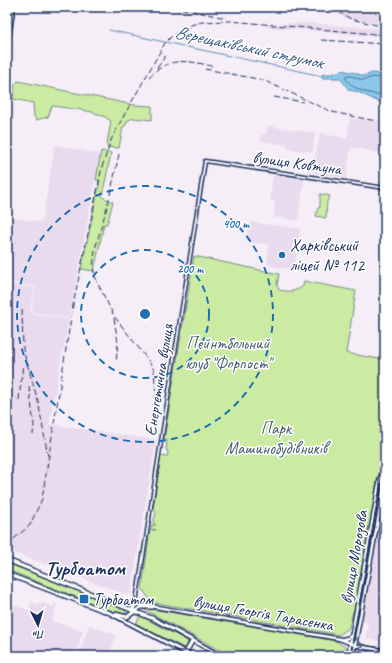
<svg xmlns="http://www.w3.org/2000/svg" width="392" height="663" font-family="Caveat,sans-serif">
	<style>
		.built { fill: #e9daed }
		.green { fill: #cbeaa2; stroke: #738c80 }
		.water { fill: #8bc8eb; stroke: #5e8bb3 }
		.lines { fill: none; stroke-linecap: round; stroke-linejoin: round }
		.shore { stroke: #486c96; stroke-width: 1 }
		.stream { stroke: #5e8bb3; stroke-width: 1 }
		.tertiary-casing { stroke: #1b2f5e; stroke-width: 5 }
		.secondary-casing { stroke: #1b2f5e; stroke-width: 5.5 }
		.primary-casing { stroke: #1b2f5e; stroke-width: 6 }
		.tertiary { stroke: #fff; stroke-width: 2 }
		.secondary { stroke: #fff; stroke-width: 2.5 }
		.primary { stroke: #fff; stroke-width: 3 }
		.tram { stroke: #1b2f5e; stroke-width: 1 }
		.rail { stroke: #1b2f5e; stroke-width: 1; stroke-dasharray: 6 3; stroke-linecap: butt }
		.ring { fill: none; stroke: #1f6fb2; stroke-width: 2; stroke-dasharray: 7 5 }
		.poi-dot { fill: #1f6fb2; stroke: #fff; stroke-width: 1.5 }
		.labels { text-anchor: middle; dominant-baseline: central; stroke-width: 3; stroke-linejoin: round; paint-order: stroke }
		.street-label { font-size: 17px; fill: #1b2f5e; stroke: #fff }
		.poi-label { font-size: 17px; fill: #1b2f5e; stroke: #fff; text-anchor: start }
		.park-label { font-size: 17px; fill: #475e6f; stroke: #fff }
		.water-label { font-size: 18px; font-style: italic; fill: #3d5d88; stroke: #fff }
		.district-label { font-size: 21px; font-weight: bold; fill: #1b2f5e; stroke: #fff }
		.centre { fill: #1f6fb2; stroke: #fff; stroke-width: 2 }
		.ring-label { font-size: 12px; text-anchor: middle; font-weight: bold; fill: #1f6fb2; stroke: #fff; stroke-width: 3; stroke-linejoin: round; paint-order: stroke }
	</style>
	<rect width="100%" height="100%" fill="#f5eef7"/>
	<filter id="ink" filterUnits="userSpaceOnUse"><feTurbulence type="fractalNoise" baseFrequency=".025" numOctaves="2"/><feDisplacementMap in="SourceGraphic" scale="8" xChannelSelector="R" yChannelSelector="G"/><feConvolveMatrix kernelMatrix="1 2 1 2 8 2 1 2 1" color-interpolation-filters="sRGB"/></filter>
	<g filter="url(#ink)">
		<g class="built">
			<polygon points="355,9 385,14 385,25 345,18 339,14 341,10"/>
			<polygon points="308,23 385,29 385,37 266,27 267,24"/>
			<polygon points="385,112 385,154 351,147 346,178 313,173 320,133 347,139 350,118 381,121"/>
			<polygon points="267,126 315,133 313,152 288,149 287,145 260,141 262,134 266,134"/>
			<polygon points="55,145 100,154 69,318 32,312 35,286 7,282 7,217 42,222"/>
			<polygon points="273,175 301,179 304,181 298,221 274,217 275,202 270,200"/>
			<polygon points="250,222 300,229 294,270 267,265 269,245 246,241"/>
			<polygon points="7,284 34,287 30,313 69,319 49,424 156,440 131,593 127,595 7,550"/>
			<polygon points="385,495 385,642 366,639 368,623 362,622 377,530"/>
			<polygon points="32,601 36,604 42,603 53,607 55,603 57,604 52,621 83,631 77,649 69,656 7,656 7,603 28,610"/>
			<polygon points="89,625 116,635 109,656 78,656"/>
		</g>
		<g class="green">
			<path d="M 18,81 L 134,105 L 152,106 L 152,120 L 133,118 L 127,121 L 126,125 L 123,127 L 119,148 L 107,147 L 107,144 L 111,121 C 96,109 71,109 52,106 L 48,117 L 36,120 L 34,116 L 33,103 L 13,99 L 15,84 Z"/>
			<polygon points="101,151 111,153 102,197 113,202 107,224 104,224 94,271 81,269 100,181 96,180"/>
			<polygon points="320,194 330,196 327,201 326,218 316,216 318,208 320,207"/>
			<path d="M 194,256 L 279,274 L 277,285 L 279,290 C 288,292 296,292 303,286 L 304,281 L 356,291 L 346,353 L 385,360 L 385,456 L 377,480 L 371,522 L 355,608 L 353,611 L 349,628 L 339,635 L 151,602 L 142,588 L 150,530 L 156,530 L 151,529 L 152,525 L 156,525 L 153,523 L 156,513 L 153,508 L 161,456 L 167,457 L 168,451 L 166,450 L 167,440 L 164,439 Z"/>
			<polygon points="385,466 385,478 357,633 353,632 378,493"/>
			<polygon points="7,563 124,609 127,614 122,615 7,570"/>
			<polygon points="146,608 336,641 345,647 343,656 231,656 143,609"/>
			<polygon points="140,616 188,641 186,649 136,624"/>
		</g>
		<polygon class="water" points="342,70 356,73 363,76 373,73 385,75 385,95 379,102 358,92 349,90 340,78 322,78 323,74 332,74"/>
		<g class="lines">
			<path class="shore" d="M 385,79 L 373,77 L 363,80 L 351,76 L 345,77 C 350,89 366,92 377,95 L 385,91"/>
			<polyline class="stream" points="109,30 322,76"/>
			<g class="tertiary-casing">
				<polyline id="tertiary" points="136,602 205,161 385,188"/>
			</g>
			<g class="secondary-casing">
				<g id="secondary">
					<polyline points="113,602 139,604 340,639 357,646 385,651"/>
					<polyline points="343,639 348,638 352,635"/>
					<polyline points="348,656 379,484 385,462"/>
					<polyline points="353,656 385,482"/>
				</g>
			</g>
			<g class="primary-casing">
				<g id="primary">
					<polyline points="7,12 8,7"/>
					<polyline points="7,49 13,7"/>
					<polyline points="7,560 154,619 221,656"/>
					<polyline points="7,574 110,613 192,656"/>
					<polyline points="132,611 136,603"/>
					<polyline points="115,614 127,617 141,607 153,607"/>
					<polyline points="186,652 193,640"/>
				</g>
			</g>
			<use href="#tertiary" class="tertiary"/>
			<use href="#secondary" class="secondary"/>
			<use href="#primary" class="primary"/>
			<g class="tram">
				<path d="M 385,468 L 377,502 L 354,635 C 358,648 374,646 385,648"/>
				<polyline points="351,656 356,648 366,645"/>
			</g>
			<g class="rail">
				<polyline points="173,7 226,18"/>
				<polyline points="330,7 351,19 385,27"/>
				<polyline points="321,40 385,44"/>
				<polyline points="157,68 167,54"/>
				<polyline points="205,69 263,80 332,112 376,121"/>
				<path d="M 149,77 C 169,57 186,60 212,66"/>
				<polyline points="274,97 303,102"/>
				<polyline points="119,154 109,200 95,249 93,268 97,282 114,316 148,360 154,370 156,396 150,425"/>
				<polyline points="22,310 23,350 38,401 48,456"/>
				<polyline points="114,318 118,343 116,362"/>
				<polyline points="29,386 34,425 33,434"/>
				<polyline points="19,400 23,364"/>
				<polyline points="7,545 30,525 42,499 73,305 102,167 111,140 122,119 165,43 172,36 191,25 202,22 230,21 385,35"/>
			</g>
		</g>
	</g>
	<g class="ring">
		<circle cx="145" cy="314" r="64"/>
		<circle cx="145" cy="314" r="128"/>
	</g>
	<g class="poi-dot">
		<circle cx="282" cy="255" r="4"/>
		<rect x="79" y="594" width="10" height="10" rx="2"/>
	</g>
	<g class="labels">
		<g class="street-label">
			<text transform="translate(297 163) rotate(8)">вулиця Ковтуна</text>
			<text transform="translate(159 380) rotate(-81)">Енергетична вулиця</text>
			<text transform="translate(354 557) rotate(-80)">вулиця Морозова</text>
			<text transform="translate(263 613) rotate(10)">вулиця Георгія Тарасенка</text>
		</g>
		<g class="poi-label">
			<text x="290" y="245">Харківський<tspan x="290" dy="20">ліцей № 112</tspan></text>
			<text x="93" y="599">Турбоатом</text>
		</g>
		<g class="park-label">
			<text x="228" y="343">Пейнтбольний<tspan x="228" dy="20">клуб "Форпост"</tspan></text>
			<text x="276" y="428">Парк<tspan x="276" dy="20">Машинобудівників</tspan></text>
		</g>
		<g class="water-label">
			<text transform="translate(249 47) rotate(12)">Верещаківський струмок</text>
		</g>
		<g class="district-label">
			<text x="85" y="568">Турбоатом</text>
		</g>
	</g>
	<circle cx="145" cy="314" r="6" class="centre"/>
	<g class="ring-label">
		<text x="236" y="228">400 m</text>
		<text x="190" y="273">200 m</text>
	</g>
	<rect width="392" height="663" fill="none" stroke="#fff" stroke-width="24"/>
	<rect x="12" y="12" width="368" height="639" fill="none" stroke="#1b2f5e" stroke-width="1.5" filter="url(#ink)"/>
	<g transform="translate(38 625) rotate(175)" stroke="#ffffff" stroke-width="3" paint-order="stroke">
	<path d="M0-3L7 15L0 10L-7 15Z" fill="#1b2f5e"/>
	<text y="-6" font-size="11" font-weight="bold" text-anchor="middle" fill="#1b2f5e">Пн</text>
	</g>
</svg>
